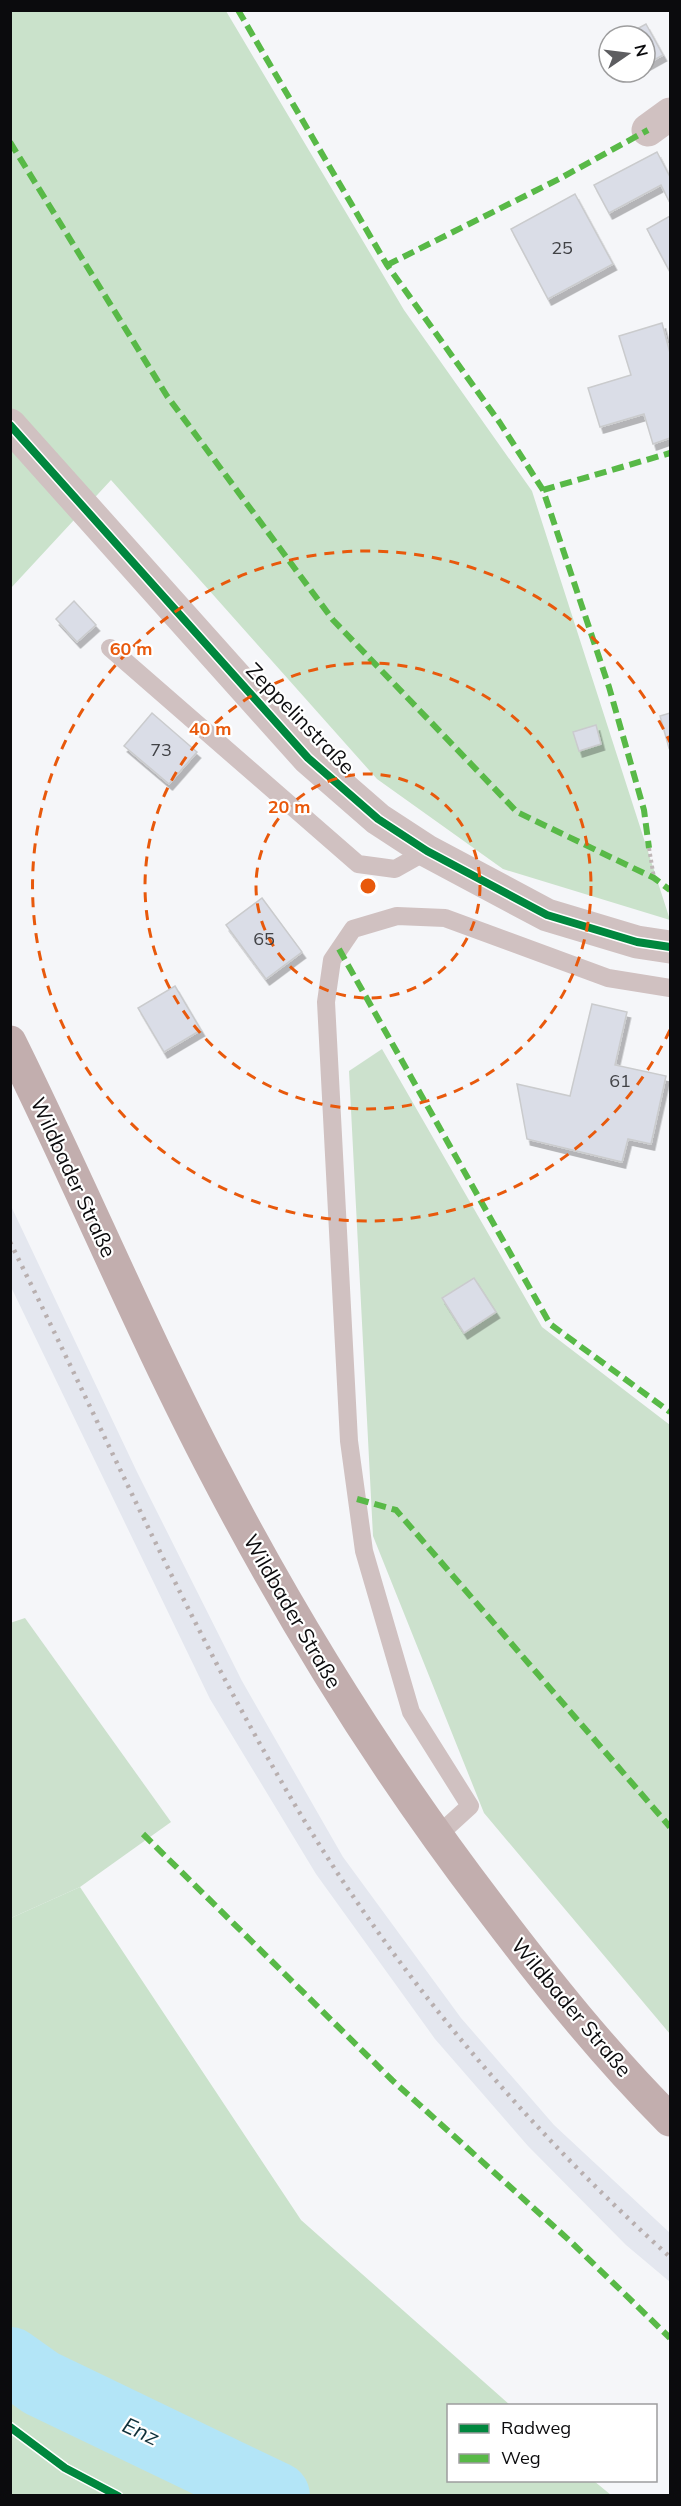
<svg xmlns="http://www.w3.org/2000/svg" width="681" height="2506" font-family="Mulish,sans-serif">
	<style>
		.built { fill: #e4e7ef }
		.green { fill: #cce1cd }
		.forest { fill: #cae2cb }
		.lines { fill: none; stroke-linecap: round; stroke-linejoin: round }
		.river { stroke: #b3e5f7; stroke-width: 68 }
		.building { fill: #dadde7; stroke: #cacbcd; stroke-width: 1.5; filter: url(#shadow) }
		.path { stroke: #c0b7b8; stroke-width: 4; stroke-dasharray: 3 3; stroke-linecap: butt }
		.service { stroke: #d0c1c1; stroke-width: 18 }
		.minor { stroke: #d0c1c1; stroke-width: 33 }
		.tertiary { stroke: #d0c1c1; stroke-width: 33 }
		.primary { stroke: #c2aeae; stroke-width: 33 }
		.rail { stroke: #b8afaf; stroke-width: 4.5; stroke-dasharray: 3 6; stroke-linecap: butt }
		.quiet { stroke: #58b947; stroke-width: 6; stroke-dasharray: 12 6; stroke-linecap: butt }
		.cycleway-casing { stroke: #fff; stroke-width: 11 }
		.cycleway { stroke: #00873e; stroke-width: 8 }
		.ring { fill: none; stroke: #e8590c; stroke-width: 3; stroke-dasharray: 10 8 }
		.labels { text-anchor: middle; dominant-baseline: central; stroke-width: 4.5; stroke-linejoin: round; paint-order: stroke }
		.number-label { font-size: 18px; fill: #414246 }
		.street-label { font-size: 21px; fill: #0b0b0d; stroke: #fff }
		.water-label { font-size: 22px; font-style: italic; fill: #0e303a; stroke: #fff }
		.centre { fill: #e8590c; stroke: #fff; stroke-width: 3 }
		.ring-label { font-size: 18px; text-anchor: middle; font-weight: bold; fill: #e8590c; stroke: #fff; stroke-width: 4.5; stroke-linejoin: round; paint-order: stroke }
	</style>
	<defs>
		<filter id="shadow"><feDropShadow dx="3.5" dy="6" stdDeviation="0" flood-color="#0004"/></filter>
	</defs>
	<rect width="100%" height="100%" fill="#f5f6f9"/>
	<polygon class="built" points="11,1206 137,1472 242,1681 343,1857 461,2018 554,2125 670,2233 670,2282 626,2245 528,2146 435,2039 316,1874 210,1699 11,1287"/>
	<g class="green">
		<polygon points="382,1049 542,1327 670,1425 670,2034 484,1813 373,1536 349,1071"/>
		<polygon points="25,1618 171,1822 80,1887 11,1918 10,1623"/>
	</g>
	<g class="forest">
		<polygon points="11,11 226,11 404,310 532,491 670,920 503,869 377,779 111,480 11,588"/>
		<polygon points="80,1887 301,2220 510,2405 448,2406 448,2480 594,2481 611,2495 11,2495 11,1918"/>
	</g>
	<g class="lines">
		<polyline class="river" points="10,2361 41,2383 276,2496"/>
	</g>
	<g class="building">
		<polygon points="646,24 663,55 645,65 645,36 624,36"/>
		<polygon points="657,152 670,177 670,203 661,185 609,213 594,185"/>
		<polygon points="575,194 613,264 548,299 511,229"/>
		<polygon points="670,216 670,272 647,229"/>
		<polygon points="662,323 670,353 670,438 653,444 644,414 600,427 588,388 631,375 619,336"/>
		<polygon points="74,601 96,625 77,642 56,619"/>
		<polygon points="152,713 197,752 169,784 124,746"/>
		<polygon points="670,713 670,747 669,748 660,716"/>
		<polygon points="596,725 601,744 579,751 573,732"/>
		<polygon points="262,898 302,952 266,979 226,925"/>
		<polygon points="175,986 201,1030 164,1052 138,1008"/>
		<polygon points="592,1004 627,1012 615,1065 666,1076 651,1144 628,1139 622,1162 527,1139 517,1084 570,1096"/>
		<polygon points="474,1278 496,1312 464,1333 442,1298"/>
	</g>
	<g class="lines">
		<polyline class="path" points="649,848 654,878"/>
		<g class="service">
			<polyline points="110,648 358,864 395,869 427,851"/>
			<polyline points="436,1837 470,1806 411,1712 364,1551 349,1441 326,1002 332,960 353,929 397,916 445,918 608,978 670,988"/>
		</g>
		<polyline class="minor" points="648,130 670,114"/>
		<polyline class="tertiary" points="10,425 308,758 378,819 427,851 547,915 637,942 670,947"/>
		<path class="primary" d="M 10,1042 C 81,1185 142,1333 216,1474 C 295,1626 385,1770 489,1906 C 545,1980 604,2054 670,2120"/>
		<path class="rail" d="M 10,1242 C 99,1420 178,1602 277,1774 C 380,1956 516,2118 670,2257"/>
		<g class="quiet">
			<polyline points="238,10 387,265 500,423 543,490 609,687 644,810 649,848"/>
			<polyline points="10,142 167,396 333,620 517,812 654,878 670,890"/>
			<polyline points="387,265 559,179 648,130"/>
			<polyline points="543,490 670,453"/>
			<polyline points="339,949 550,1324 670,1412"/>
			<polyline points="357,1499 396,1510 670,1827"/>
			<polyline points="143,1834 392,2080 570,2241 670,2338"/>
		</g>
		<g class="cycleway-casing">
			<g id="cycleway">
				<polyline points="10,425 308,758 378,819 427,851 547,915 637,942 670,947"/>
				<polyline points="10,2427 65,2468 118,2496"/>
			</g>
		</g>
		<use href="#cycleway" class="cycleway"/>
	</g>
	<g class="ring">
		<circle cx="368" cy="886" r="112"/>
		<circle cx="368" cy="886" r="223"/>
		<path d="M670 1030A335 335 0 1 1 670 742"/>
	</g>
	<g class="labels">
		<g class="number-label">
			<text x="562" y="247">25</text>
			<text x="161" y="749">73</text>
			<text x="264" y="938">65</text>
			<text x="620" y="1080">61</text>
		</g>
		<g class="street-label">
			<text transform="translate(301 718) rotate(46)">Zeppelinstraße</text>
			<text transform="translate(74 1177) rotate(65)">Wildbader Straße</text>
			<text transform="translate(293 1611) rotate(60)">Wildbader Straße</text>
			<text transform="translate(572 2007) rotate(50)">Wildbader Straße</text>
		</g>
		<g class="water-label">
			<text transform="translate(141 2431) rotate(25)">Enz</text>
		</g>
	</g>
	<circle cx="368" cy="886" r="9" class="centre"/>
	<g class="ring-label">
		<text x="131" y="655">60 m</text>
		<text x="210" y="735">40 m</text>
		<text x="289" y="813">20 m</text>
	</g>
	<rect width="681" height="2506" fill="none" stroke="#0b0b0d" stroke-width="24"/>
	<rect x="447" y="2404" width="210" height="78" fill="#ffffff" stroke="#9d9d9e" stroke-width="1.5"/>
	<rect x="459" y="2424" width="30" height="9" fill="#00873e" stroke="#9d9d9e" stroke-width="1.5"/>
	<text x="501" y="2434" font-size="18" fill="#0b0b0d">Radweg</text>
	<rect x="459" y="2454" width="30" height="9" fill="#58b947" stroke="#9d9d9e" stroke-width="1.5"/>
	<text x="501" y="2464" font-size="18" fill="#0b0b0d">Weg</text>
	<g transform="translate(627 54) rotate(76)"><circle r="28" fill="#ffffff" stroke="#9d9d9e" stroke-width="1.5"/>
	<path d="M0-4.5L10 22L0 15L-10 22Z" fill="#5d5d60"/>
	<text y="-9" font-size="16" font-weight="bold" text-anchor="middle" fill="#0b0b0d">N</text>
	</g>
</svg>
